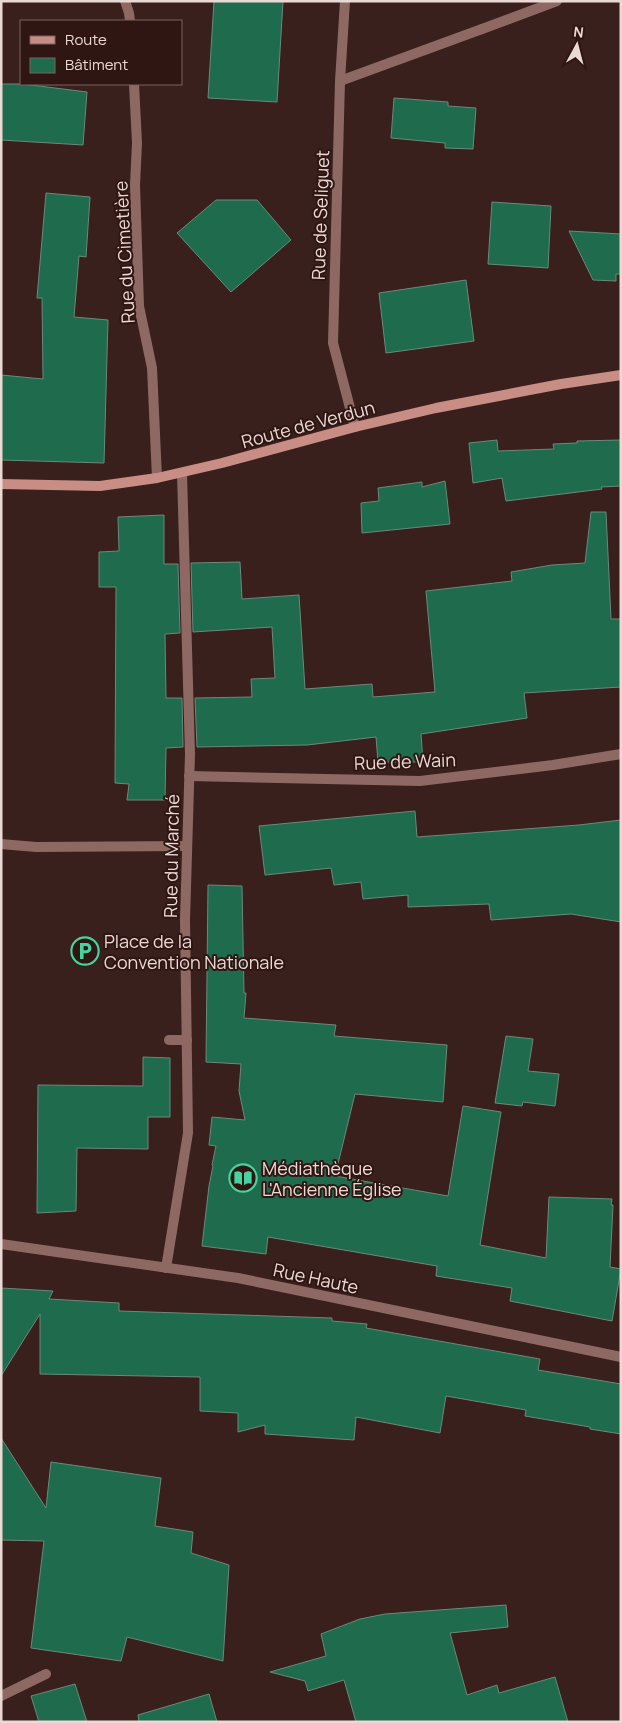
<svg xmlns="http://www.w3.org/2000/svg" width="622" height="1723" font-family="Manrope,sans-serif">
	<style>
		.building { fill: #1e6b4e; stroke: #6c897b }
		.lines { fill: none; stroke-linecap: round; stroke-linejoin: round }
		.lane { stroke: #8e6963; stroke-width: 10 }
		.street { stroke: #8e6963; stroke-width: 10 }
		.secondary { stroke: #c88d84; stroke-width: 10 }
		.labels { text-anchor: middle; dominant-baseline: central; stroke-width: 4; stroke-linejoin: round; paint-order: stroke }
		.street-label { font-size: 18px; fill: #ebd9d6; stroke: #2f1613 }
		.poi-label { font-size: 18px; fill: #ebd9d6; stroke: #2f1613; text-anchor: start }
	</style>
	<rect width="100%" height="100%" fill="#39201c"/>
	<g class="building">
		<polygon points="214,1 283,1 277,102 208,98"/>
		<polygon points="1,84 23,84 87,92 83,145 1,140"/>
		<polygon points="394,98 448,102 448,106 476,108 473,149 445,148 445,143 391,138"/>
		<polygon points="46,193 90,197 86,257 79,256 74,317 108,320 104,463 1,460 1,375 43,379 42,298 37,298"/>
		<polygon points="216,200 257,200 291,240 231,292 177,233"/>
		<polygon points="492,202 551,206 548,268 488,264"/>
		<polygon points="569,231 621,234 621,274 616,274 616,281 593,280"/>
		<polygon points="466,280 474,341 386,353 379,293"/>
		<polygon points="497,440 498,451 554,449 553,444 577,443 577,441 621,440 621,486 601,487 602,489 506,501 502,478 473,483 469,443"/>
		<polygon points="445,481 450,524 362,533 361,503 379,501 378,488 422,482 422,487"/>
		<polygon points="591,512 606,512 611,619 621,619 621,687 524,693 527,718 421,734 423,762 378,762 376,737 307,745 197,747 195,698 252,697 251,679 275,678 272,627 193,632 191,563 240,562 242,599 299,595 305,689 372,684 373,697 435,692 426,591 512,581 511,572 552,565 585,563"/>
		<polygon points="164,515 164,564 178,564 180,633 165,634 166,698 182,698 183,747 166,748 165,800 127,800 129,784 115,783 116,587 99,587 99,552 119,551 118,517"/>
		<polygon points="415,811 417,837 579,825 621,820 621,922 571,914 491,920 489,904 408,907 408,895 363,899 361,882 334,885 331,868 265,875 259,826"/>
		<polygon points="208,885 242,886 244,993 246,993 244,1018 336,1025 334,1036 447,1045 443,1102 355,1094 335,1176 448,1196 463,1106 501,1112 480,1245 546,1258 549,1197 612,1199 611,1205 613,1205 610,1267 621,1269 612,1321 510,1301 512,1288 436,1276 437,1266 268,1237 266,1254 202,1246 209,1186 213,1166 212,1165 216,1146 209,1145 212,1117 245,1120 239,1091 241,1064 206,1062"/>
		<polygon points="506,1036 533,1039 528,1071 559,1074 555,1106 523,1102 522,1106 495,1103"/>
		<polygon points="143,1057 170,1058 170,1117 148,1117 148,1149 77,1148 76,1211 37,1213 38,1085 143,1086"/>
		<polygon points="1,1288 53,1291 49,1299 119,1303 119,1311 332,1318 332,1321 367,1324 366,1328 540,1359 538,1370 621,1384 621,1434 590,1429 590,1427 525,1416 526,1410 446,1396 440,1433 356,1417 354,1440 265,1434 265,1425 238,1432 238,1413 200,1411 200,1377 40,1374 40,1314 1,1376"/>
		<polygon points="1,1438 46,1508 51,1462 161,1478 155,1526 193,1532 191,1553 229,1565 223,1661 127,1637 121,1661 31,1648 44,1541 1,1540"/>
		<polygon points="506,1605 508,1627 450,1633 467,1695 497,1685 499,1693 555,1677 568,1722 356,1722 344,1680 308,1691 305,1681 270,1672 326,1656 321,1634 360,1619 385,1614"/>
		<polygon points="75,1684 87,1722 39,1722 31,1696"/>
		<polygon points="209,1694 217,1722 139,1722 138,1715"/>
	</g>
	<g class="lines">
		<g class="lane">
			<polyline points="482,29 557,1"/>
			<polyline points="169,1040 187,1040"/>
		</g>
		<g class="street">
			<polyline points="125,1 129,13 130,21"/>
			<polyline points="345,1 340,81 333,343 355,427"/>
			<polyline points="340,81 482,29"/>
			<polyline points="134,84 137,143 135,185 139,306 152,368 157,478"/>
			<polyline points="189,776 420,781 553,765 621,754"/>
			<polyline points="1,844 36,847 187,846"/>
			<polyline points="1,1244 238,1278 621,1357"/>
			<polyline points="166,1268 188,1133 185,920 190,754 182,473"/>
			<polyline points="1,1696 46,1674"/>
		</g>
		<polyline class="secondary" points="1,484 100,486 157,478 222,463 355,427 436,408 561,384 621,375"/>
	</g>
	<defs>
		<g id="parking-ring" transform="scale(1.4375)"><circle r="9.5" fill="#2f1613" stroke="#45d49f" stroke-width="1.5"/><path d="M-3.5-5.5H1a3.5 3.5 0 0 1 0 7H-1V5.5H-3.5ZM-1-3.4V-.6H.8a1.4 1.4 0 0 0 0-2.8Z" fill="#45d49f"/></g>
		<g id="library-ring" transform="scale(1.4375)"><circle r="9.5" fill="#2f1613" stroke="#45d49f" stroke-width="1.5"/><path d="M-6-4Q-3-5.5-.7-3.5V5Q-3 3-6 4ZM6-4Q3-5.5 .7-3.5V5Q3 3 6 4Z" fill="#45d49f"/></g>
	</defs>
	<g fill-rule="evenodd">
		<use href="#parking-ring" x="85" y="951"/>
		<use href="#library-ring" x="243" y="1178"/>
	</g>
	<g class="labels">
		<g class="street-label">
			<text transform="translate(320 215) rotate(-88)">Rue de Seliguet</text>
			<text transform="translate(124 252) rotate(-93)">Rue du Cimetière</text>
			<text transform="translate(308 424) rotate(-15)">Route de Verdun</text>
			<text transform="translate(405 761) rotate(-2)">Rue de Wain</text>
			<text transform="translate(171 856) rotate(-89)">Rue du Marché</text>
			<text transform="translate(316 1278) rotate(12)">Rue Haute</text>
		</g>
		<g class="poi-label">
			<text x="104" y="941">Place de la<tspan x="104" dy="21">Convention Nationale</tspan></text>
			<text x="262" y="1168">Médiathèque<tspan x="262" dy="21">L'Ancienne Église</tspan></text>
		</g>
	</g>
	<rect width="622" height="1723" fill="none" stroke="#ebd9d6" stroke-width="5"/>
	<rect x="20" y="20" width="162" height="65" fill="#2f1613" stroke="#7a6461"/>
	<rect x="30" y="36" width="25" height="8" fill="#c88d84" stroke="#7a6461"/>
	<text x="65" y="45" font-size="15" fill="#ebd9d6">Route</text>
	<rect x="30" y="58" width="25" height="15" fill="#1e6b4e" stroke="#7a6461"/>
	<text x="65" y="70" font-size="15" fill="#ebd9d6">Bâtiment</text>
	<g transform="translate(577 45) rotate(7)" stroke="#2f1613" stroke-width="4" paint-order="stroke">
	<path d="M0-4L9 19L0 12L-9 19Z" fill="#ebd9d6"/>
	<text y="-8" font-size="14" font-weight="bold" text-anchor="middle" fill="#ebd9d6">N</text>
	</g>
</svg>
